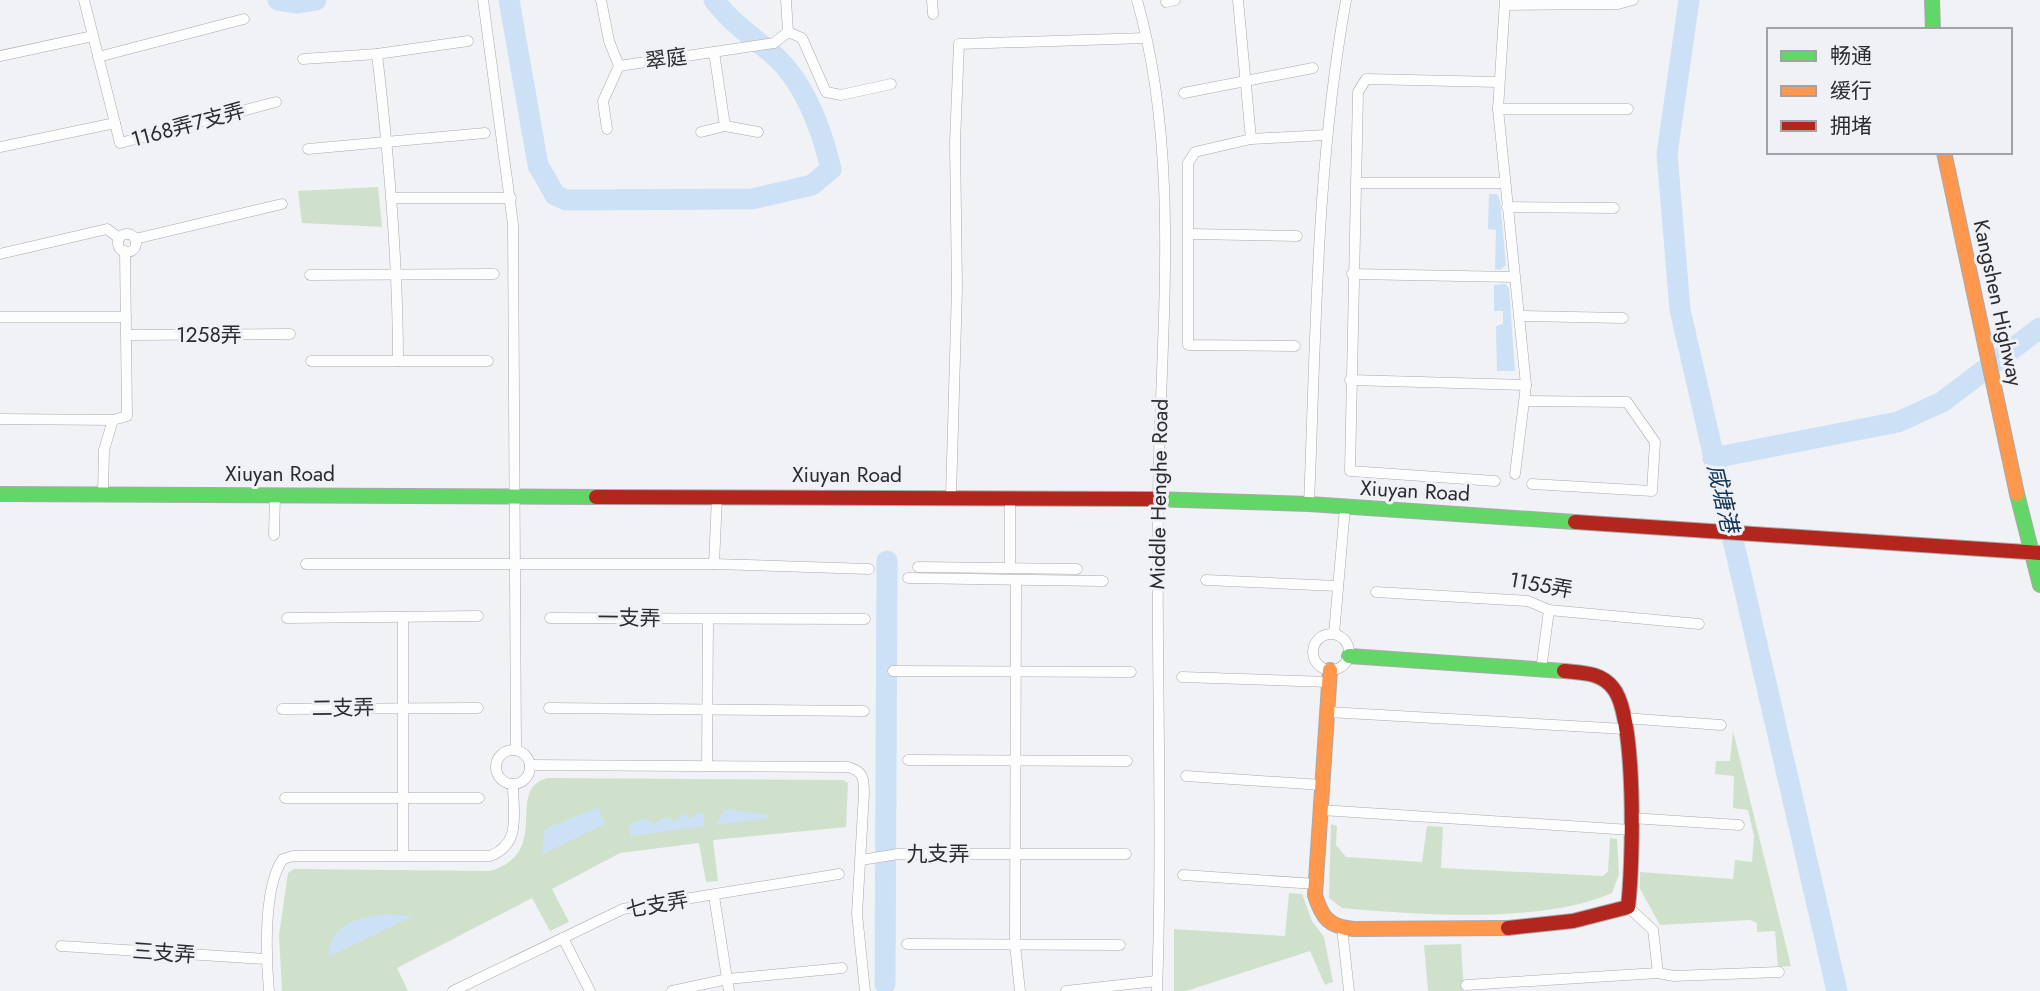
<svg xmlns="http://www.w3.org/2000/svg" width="2040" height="991" font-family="Jost,'Noto Sans SC',sans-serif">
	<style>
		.green { fill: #d0e1cb }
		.water { fill: #cce1f6 }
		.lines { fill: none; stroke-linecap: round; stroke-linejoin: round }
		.river { stroke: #cce1f6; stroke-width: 21 }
		.street-casing { stroke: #a8a9ab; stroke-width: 11 }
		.fast-casing { stroke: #a8a9ab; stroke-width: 16 }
		.slow-casing { stroke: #a8a9ab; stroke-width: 16 }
		.jam-casing { stroke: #a8a9ab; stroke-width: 16 }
		.street { stroke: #fdfdfe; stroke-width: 10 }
		.fast { stroke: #63d668; stroke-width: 14 }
		.slow { stroke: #ff974d; stroke-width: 14 }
		.jam { stroke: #b3261e; stroke-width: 14 }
		.labels { text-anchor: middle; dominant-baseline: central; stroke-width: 6; stroke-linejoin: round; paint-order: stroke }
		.street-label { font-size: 21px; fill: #2b2b2d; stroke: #eff1f6 }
		.water-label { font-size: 23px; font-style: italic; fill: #123555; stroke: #eff1f6 }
	</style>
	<rect width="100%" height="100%" fill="#f0f2f5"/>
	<g class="green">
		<polygon points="378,187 382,227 302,223 298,191"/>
		<polygon points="1733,731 1791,966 1778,967 1775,931 1757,932 1757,923 1750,920 1660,925 1640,889 1640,872 1733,879 1735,860 1752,862 1754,836 1748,810 1733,808 1734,776 1715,774 1716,761 1730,761"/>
		<path d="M 548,778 L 843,780 L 848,783 L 846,827 L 713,840 L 718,881 L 706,882 L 699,843 L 620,853 L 552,889 L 569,922 L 550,931 L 532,898 L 397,968 L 408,991 L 282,991 L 279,935 L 288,873 L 294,869 L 490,871 C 554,852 503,789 548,778 Z"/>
		<path d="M 1331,824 L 1337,826 L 1336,845 L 1346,857 L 1422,862 L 1427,826 L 1443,827 L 1441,868 L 1603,876 L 1608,871 L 1610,838 L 1617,839 L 1619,874 L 1612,893 C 1542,924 1418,915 1342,908 L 1329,898 Z"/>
		<polygon points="1289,893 1302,894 1312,921 1324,937 1333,982 1325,985 1310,951 1186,991 1174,991 1174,929 1285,936"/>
		<polygon points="1461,944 1464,991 1428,991 1424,945"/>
	</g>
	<g class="water">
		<polygon points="1489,194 1497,194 1500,201 1506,265 1500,270 1495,269 1496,230 1488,229"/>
		<polygon points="1505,284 1509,288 1515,371 1497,371 1496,326 1503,324 1503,311 1494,311 1494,285"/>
		<polygon points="598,807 605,824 542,854 545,829"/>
		<polygon points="725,809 766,815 770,818 715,825"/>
		<polygon points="698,812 704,815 704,826 631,836 629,825 644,818 654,824 665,817 675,821 683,814 691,819"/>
		<path d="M 386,914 L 413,916 L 328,957 C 331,925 358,916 386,914 Z"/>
	</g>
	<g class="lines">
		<g class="river">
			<polyline points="278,0 298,3 316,0"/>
			<path d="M 509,0 L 538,165 L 555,195 L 566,200 L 752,199 L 812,185 L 831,169 C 822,131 806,86 777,58 C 755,38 732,24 714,0"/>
			<polyline points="1689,0 1667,154 1680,310 1837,991"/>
			<polyline points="1713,458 1898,422 1942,402 2040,328"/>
			<polyline points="885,984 887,561"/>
		</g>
		<g class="street-casing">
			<g id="street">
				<polyline points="84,0 120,143 276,102"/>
				<polyline points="483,0 513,224 516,750"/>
				<polyline points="601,0 609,41 619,66 774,43 788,32 786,0"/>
				<polyline points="932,0 933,14"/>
				<path d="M 1137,0 C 1182,156 1160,339 1158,500 C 1156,663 1163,827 1157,991"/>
				<polyline points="1238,0 1251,139"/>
				<polyline points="1505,0 1498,109 1526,385 1515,474"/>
				<polyline points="1166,2 1175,0"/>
				<polyline points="1505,5 1618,4 1633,0"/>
				<polyline points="788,32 802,38 826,92 841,95 891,84"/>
				<polyline points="714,52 725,126 758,132"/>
				<path d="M 377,54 C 389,157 398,258 398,361"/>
				<polyline points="0,56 93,36"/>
				<polyline points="98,57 244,19"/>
				<polyline points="303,59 377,54 468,41"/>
				<polyline points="1184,93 1313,68"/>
				<polyline points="1498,109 1628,109"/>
				<polyline points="607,129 603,101 619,66"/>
				<polyline points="701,132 725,126"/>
				<polyline points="0,147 115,123"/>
				<polyline points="308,149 485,133"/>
				<polyline points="1358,183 1505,183"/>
				<polyline points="394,198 511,198"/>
				<polyline points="1507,207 1614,208"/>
				<polyline points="1190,234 1297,236"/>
				<circle cx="127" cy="243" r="9"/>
				<polyline points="135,239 282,204"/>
				<polyline points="0,254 107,229 119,238"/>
				<polyline points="1352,274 1514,277"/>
				<polyline points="310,275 494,274"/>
				<polyline points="1520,316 1623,318"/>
				<polyline points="0,317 126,317"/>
				<polyline points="128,335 290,334"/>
				<polyline points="1295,346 1188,345 1188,163 1195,152 1251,139 1326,135"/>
				<polyline points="311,361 488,361"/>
				<polyline points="1350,380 1526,385"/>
				<polyline points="1525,401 1627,402 1655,442 1652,491 1532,484"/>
				<polyline points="0,419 113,420"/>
				<polyline points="1495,481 1350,471 1358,92 1366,79 1498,82"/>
				<polyline points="103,494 104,450 113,420 127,416 125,251"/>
				<polyline points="951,496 957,288 955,142 959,44 1145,38"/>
				<path d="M 1309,504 C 1316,335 1316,166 1346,0"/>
				<polyline points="274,535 275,495"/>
				<polyline points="306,564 714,564 869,569"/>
				<polyline points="714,564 717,497"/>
				<polyline points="918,567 1077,569"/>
				<polyline points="1010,568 1010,497"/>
				<polyline points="908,578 1103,581"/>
				<polyline points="1016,580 1015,945 1020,991"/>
				<polyline points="1206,580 1338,586"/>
				<polyline points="1376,592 1528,601 1549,610 1699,624"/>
				<polyline points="287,618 478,616"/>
				<polyline points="550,618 865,619"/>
				<circle cx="1331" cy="652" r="18"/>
				<polyline points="1334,634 1345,508"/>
				<polyline points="1541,670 1549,610"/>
				<polyline points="893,671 1131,672"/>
				<polyline points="1182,677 1329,682"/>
				<polyline points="549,708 864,711"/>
				<polyline points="282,709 478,708"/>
				<polyline points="1328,712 1625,729"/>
				<polyline points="1623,718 1721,725"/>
				<circle cx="513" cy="767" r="17"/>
				<polyline points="908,760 1127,761"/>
				<path d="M 530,765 L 848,767 C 863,771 864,778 864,793 L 857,914 L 865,991"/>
				<polyline points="707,765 708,619"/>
				<polyline points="1186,776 1322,785"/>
				<polyline points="285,798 479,798"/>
				<polyline points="1321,810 1631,830"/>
				<polyline points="1631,818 1739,825"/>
				<polyline points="403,854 403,617"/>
				<polyline points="861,860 898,854 1126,854"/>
				<polyline points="1183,875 1316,884"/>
				<polyline points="714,896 729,991"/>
				<polyline points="1628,907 1653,930 1658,973"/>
				<polyline points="1342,928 1349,991"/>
				<polyline points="563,938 590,991"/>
				<polyline points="907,944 1120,945"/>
				<polyline points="61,946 266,959"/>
				<polyline points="1466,985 1658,973 1674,976 1779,972"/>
				<path d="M 269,991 C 266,958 263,886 283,859 L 293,856 L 490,856 C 522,844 513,813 513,784"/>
				<polyline points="453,991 623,909 839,874"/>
				<polyline points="672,991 728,979 842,968"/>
				<polyline points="1066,991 1157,981"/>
			</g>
		</g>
		<g class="fast-casing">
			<g id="fast">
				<polyline points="1932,0 1933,30"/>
				<polyline points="0,494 596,497"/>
				<polyline points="2017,494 2040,585"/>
				<polyline points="1152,499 1309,504 1575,522"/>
				<polyline points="1349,656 1564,671"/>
			</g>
		</g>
		<g class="slow-casing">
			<g id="slow">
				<polyline points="1944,152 2017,494"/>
				<path d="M 1330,670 L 1315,895 C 1322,918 1329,927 1354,929 L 1508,928"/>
			</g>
		</g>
		<g class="jam-casing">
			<g id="jam">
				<polyline points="596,497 1152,499"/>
				<polyline points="1575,522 2040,553"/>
				<path d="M 1508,928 L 1573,921 L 1628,907 C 1633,867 1637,716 1613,688 C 1601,672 1582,673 1564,671"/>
			</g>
		</g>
		<use href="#street" class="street"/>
		<use href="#fast" class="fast"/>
		<use href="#slow" class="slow"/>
		<use href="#jam" class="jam"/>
	</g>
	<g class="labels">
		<g class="street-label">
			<text transform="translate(666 59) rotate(-8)">翠庭</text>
			<text transform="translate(188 125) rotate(-15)">1168弄7支弄</text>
			<text transform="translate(1998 303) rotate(78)">Kangshen Highway</text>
			<text x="209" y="335">1258弄</text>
			<text x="280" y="474">Xiuyan Road</text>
			<text x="847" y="475">Xiuyan Road</text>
			<text transform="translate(1415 491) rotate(3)">Xiuyan Road</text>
			<text transform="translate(1159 494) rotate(-89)">Middle Henghe Road</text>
			<text transform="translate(1541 585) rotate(10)">1155弄</text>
			<text transform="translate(629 618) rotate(1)">一支弄</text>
			<text transform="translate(343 708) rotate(-1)">二支弄</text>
			<text x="938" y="854">九支弄</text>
			<text transform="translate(657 905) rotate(-10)">七支弄</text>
			<text transform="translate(164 953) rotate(4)">三支弄</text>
		</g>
		<g class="water-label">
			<text transform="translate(1723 498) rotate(77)">咸塘港</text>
		</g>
	</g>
	<rect x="1767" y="28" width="245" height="126" fill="#eff1f6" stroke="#a1a2a6" stroke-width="2"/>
	<rect x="1781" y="51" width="35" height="10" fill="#63d668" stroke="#a1a2a6" stroke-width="2"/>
	<text x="1830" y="63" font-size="21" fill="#2b2b2d">畅通</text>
	<rect x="1781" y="86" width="35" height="10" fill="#ff974d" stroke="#a1a2a6" stroke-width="2"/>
	<text x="1830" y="98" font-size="21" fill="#2b2b2d">缓行</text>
	<rect x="1781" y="121" width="35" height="10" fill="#b3261e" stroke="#a1a2a6" stroke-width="2"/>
	<text x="1830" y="133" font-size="21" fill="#2b2b2d">拥堵</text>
</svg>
